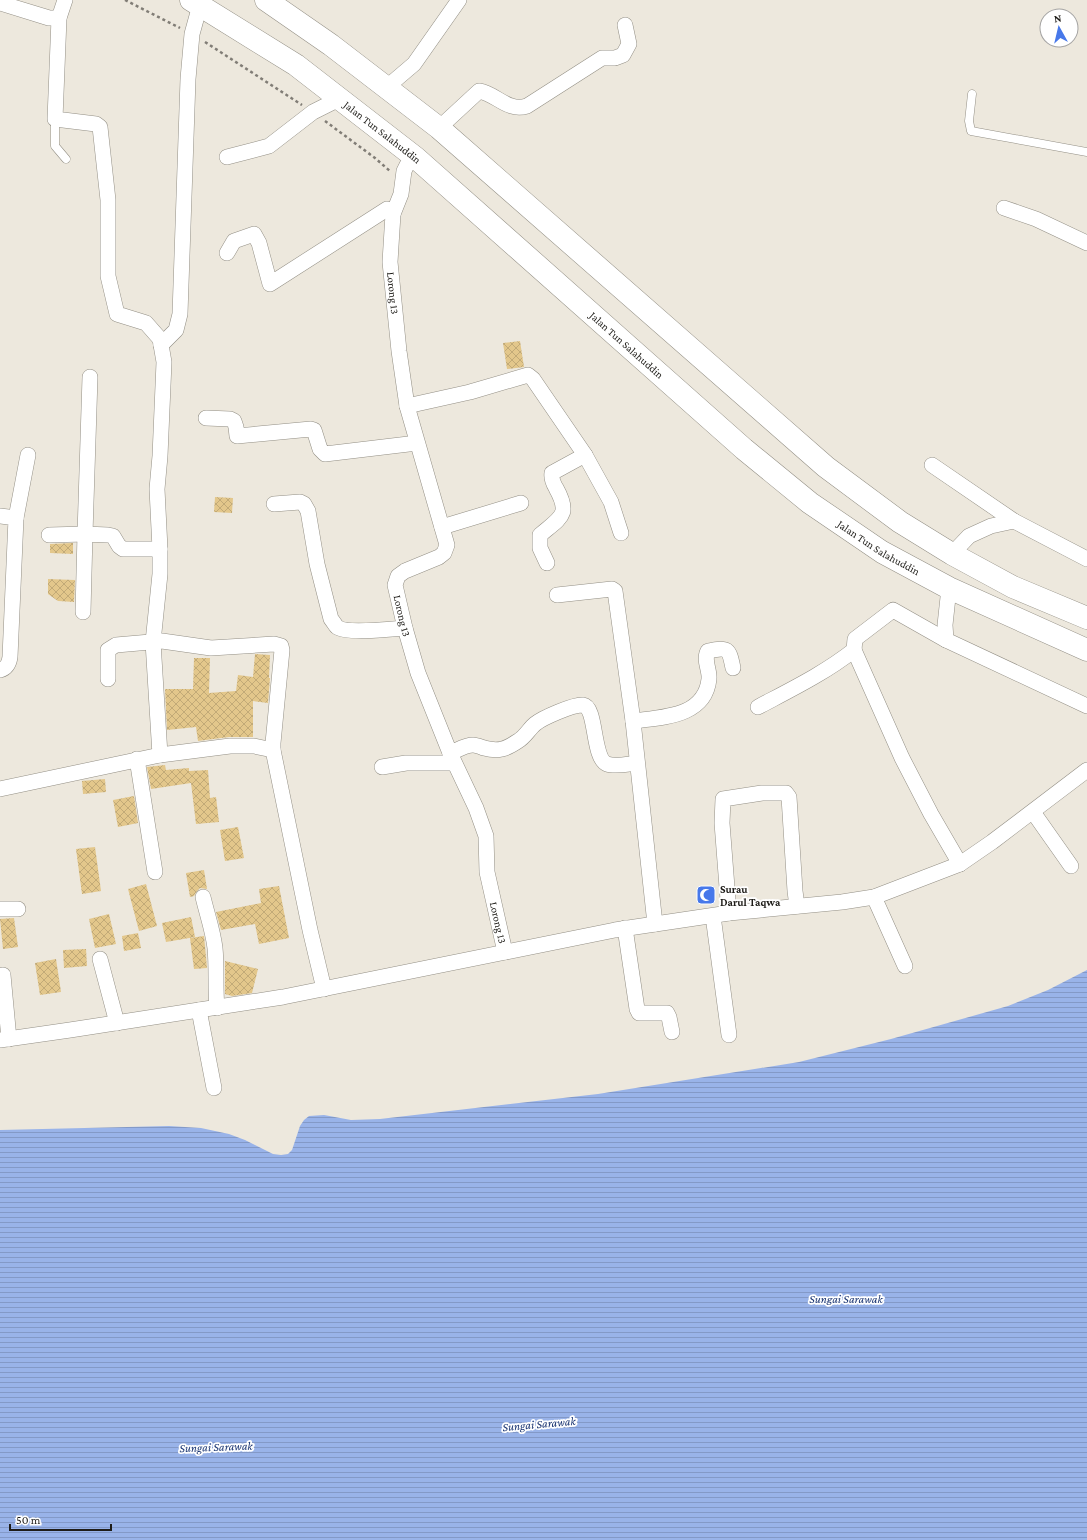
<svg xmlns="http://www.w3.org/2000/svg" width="1087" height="1540" font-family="'Crimson Pro',serif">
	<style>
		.water { fill: url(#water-rules) }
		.building { fill: url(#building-cross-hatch) }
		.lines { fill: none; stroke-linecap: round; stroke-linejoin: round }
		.lane-casing { stroke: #938f85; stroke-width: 9 }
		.street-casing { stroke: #938f85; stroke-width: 16 }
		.highway-casing { stroke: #938f85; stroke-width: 23 }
		.path { stroke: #817d76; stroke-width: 2.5; stroke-dasharray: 3 3; stroke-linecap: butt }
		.lane { stroke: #fff; stroke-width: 8 }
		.street { stroke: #fff; stroke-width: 15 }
		.highway { stroke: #fff; stroke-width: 22 }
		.labels { text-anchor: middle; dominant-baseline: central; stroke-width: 3.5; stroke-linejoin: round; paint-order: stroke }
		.street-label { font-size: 11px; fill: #1e1c18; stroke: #fff }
		.poi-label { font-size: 11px; font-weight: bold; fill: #1e1c18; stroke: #fff; text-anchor: start }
		.water-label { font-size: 12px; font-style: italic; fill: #173270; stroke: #fff }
	</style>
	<defs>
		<pattern id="water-rules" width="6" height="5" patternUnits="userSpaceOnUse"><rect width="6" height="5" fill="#99b3e9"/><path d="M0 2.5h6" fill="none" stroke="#8399c7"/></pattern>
		<pattern id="building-cross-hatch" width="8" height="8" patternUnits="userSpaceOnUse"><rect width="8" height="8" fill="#e3c78b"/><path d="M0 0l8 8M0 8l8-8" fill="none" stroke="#c2aa77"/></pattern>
	</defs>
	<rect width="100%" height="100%" fill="#ede8dd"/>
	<polygon class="water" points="1087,970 1087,1540 0,1540 0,1130 169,1126 201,1128 229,1134 245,1140 273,1154 281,1155 288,1154 292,1150 300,1126 304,1120 309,1116 324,1115 351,1120 380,1119 598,1094 799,1062 891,1039 1008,1006 1048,990"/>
	<g class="building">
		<polygon points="520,341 524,367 507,369 503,343"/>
		<polygon points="215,497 233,498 232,513 214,512"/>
		<polygon points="73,543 73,554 50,553 50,544"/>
		<polygon points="48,579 75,580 74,602 58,601 48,594"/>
		<polygon points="255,654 270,655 269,678 270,678 268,703 253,701 253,737 229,737 198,741 196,727 167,730 165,689 193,689 194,658 210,658 209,693 236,691 238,675 253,677"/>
		<polygon points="165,765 166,770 189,768 189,771 208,770 210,798 216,797 219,822 196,824 191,783 151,789 147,767"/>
		<polygon points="105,779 106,792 83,794 82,781"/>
		<polygon points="134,796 138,823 118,827 113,800"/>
		<polygon points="238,827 244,858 225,861 220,830"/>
		<polygon points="95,847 101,891 82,894 76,849"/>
		<polygon points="204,870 207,889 200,888 197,891 194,896 190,897 186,873"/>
		<polygon points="146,884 157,926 139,931 128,889"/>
		<polygon points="279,886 289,938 259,944 255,924 221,930 216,912 261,903 259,889"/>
		<polygon points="109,914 116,944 95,948 89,919"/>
		<polygon points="191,917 195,937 166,942 162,923"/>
		<polygon points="14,918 18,947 3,949 0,919"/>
		<polygon points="138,933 141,948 124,951 122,936"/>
		<polygon points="204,936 207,968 194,969 190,938"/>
		<polygon points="86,949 87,966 64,968 63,950"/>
		<polygon points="56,959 61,992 40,995 35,963"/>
		<polygon points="225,961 258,969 252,993 232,996 225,994"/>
	</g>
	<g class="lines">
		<g class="lane-casing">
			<g id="lane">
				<polyline points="972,94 969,121 971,131 1087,152"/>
				<polyline points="55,119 55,146 66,159"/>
			</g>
		</g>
		<g class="street-casing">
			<g id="street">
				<polyline points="65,0 59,18 55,119 96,124 100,127 108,200 108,276 117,314 146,323 160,339 164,362 160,456 157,489 160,549 160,574 153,642 160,755"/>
				<polyline points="0,3 49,18 59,18"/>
				<polyline points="387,87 414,64 459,0"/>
				<path d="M 439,128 L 479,91 C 497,94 507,112 527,106 L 602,58 L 615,58 L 623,55 L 629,44 L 625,25"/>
				<polyline points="227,157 269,146 313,112 339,99"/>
				<path id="s1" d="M 416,158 L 407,165 L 404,171 L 401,194 L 393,214 L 390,262 L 399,351 L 407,406 L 447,545 L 444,553 L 439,557 L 405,571 L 398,576 L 395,585 L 405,628 L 418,673 L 450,753 L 476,808 L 486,836 L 487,872 L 505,952"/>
				<polyline points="1004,208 1036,219 1087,243"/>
				<polyline points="227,253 234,241 254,234 259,243 270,284 387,209 391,210 393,214"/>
				<polyline points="161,345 176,330 180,314 188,79 192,34 200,5"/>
				<polyline points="407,406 470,392 528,375 533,379 585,455 611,502 621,533"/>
				<polyline points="206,418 230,419 234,421 236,427 237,436 311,429 314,430 320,449 325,454 417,443"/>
				<polyline points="932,465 1014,521 1087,559"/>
				<path d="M 274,504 L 300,502 L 304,504 L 308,511 L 317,564 L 331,619 C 333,621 335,625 337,627 C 346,634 392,629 405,628"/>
				<path d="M 0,516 L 16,518 L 10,657 C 9,664 7,668 0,670"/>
				<polyline points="16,518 28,455"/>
				<polyline points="442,527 521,503"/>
				<polyline points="49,535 85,534 90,377"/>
				<polyline points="952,554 969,536 991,526 1014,521"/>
				<path d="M 547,563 L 540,548 L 540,535 C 561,517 571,515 556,488 C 553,483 551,479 552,473 L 585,455"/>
				<polyline points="949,588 945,625 946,640 1087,706"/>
				<polyline points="557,595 612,589 615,591 633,721 655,924"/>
				<polyline points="83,612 85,534 108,535 113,536 119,546 123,549 160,549"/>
				<polyline points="854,650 902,758 931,814 960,864"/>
				<polyline points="108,679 108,650 116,645 162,641 211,648 274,644 281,646 282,650 273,743 273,750 310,930 324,989"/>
				<path d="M 758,707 C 790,690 825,673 854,650 L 855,639 L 893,610 L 946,640"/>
				<path d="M 633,721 C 663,717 705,717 709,679 C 710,670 703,660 708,651 C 728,647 729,648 733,668"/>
				<path d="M 450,753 C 456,751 465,745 473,745 C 476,745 481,747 484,748 C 499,752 506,749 518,741 C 525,737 529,729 535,724 C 542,718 574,704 583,705 C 597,707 592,758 607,764 C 615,767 628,764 637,763"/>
				<polyline points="137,759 155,872"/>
				<polyline points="382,767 406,763 454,763"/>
				<polyline points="0,789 160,755 230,746 254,746 273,750"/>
				<polyline points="1033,812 1071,866"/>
				<path d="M 203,897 C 207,914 213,931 215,948 C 217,968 215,988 217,1008"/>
				<polyline points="874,897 905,966"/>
				<polyline points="0,909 18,909"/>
				<polyline points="729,913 722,823 723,799 762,793 786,793 789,797 795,891 797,906"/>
				<polyline points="713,916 729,1035"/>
				<polyline points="625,928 637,1009 639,1013 667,1013 669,1017 672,1032"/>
				<polyline points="100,959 117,1023"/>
				<polyline points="3,975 9,1039"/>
				<polyline points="199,1010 214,1088"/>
				<polyline points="0,1040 70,1030 283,997 615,930 729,913 842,902 874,897 960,864 992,842 1087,770"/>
			</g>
		</g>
		<g class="highway-casing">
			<g id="highway">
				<path id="s2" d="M 191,0 L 296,65 L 416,158 L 744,449 L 810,503 L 882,552 L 949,588 L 1087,650"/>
				<polyline points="266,0 331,45 439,128 826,467 900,522 952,554 1013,587 1087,618"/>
			</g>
		</g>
		<g class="path">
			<polyline points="125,0 180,28"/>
			<polyline points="205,42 302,105"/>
			<polyline points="325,121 375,158 391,172"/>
		</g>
		<use href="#lane" class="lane"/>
		<use href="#street" class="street"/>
		<use href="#highway" class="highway"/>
	</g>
	<defs>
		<g id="mosque-square" transform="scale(1)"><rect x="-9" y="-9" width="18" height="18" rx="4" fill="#4778ea" stroke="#fff"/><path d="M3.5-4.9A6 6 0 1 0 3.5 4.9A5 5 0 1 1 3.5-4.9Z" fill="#fff"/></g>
	</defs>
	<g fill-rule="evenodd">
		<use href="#mosque-square" x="706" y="895"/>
	</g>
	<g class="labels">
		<g class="street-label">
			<text stroke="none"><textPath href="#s2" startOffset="233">Jalan Tun Salahuddin</textPath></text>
			<text stroke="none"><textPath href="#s1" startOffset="142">Lorong 13</textPath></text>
			<text stroke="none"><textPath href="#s2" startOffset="557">Jalan Tun Salahuddin</textPath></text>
			<text stroke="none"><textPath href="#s2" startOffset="881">Jalan Tun Salahuddin</textPath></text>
			<text stroke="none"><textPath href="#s1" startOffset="502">Lorong 13</textPath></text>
			<text stroke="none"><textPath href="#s1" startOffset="826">Lorong 13</textPath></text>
		</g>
		<g class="poi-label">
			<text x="720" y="889">Surau<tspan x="720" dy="13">Darul Taqwa</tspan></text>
		</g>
		<g class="water-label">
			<text x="846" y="1299">Sungai Sarawak</text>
			<text transform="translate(539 1424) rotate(-5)">Sungai Sarawak</text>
			<text transform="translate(216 1447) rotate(-2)">Sungai Sarawak</text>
		</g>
	</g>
	<g transform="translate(1059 28) rotate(352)"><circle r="19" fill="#ffffff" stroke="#a5a4a3"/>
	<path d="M0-3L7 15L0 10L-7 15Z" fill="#4778ea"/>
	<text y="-6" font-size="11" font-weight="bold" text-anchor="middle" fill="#1e1c18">N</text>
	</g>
	<path d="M10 1524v6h101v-6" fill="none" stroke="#1e1c18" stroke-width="2"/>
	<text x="16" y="1524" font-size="12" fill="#1e1c18" stroke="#ffffff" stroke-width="3" paint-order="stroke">50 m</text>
</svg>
